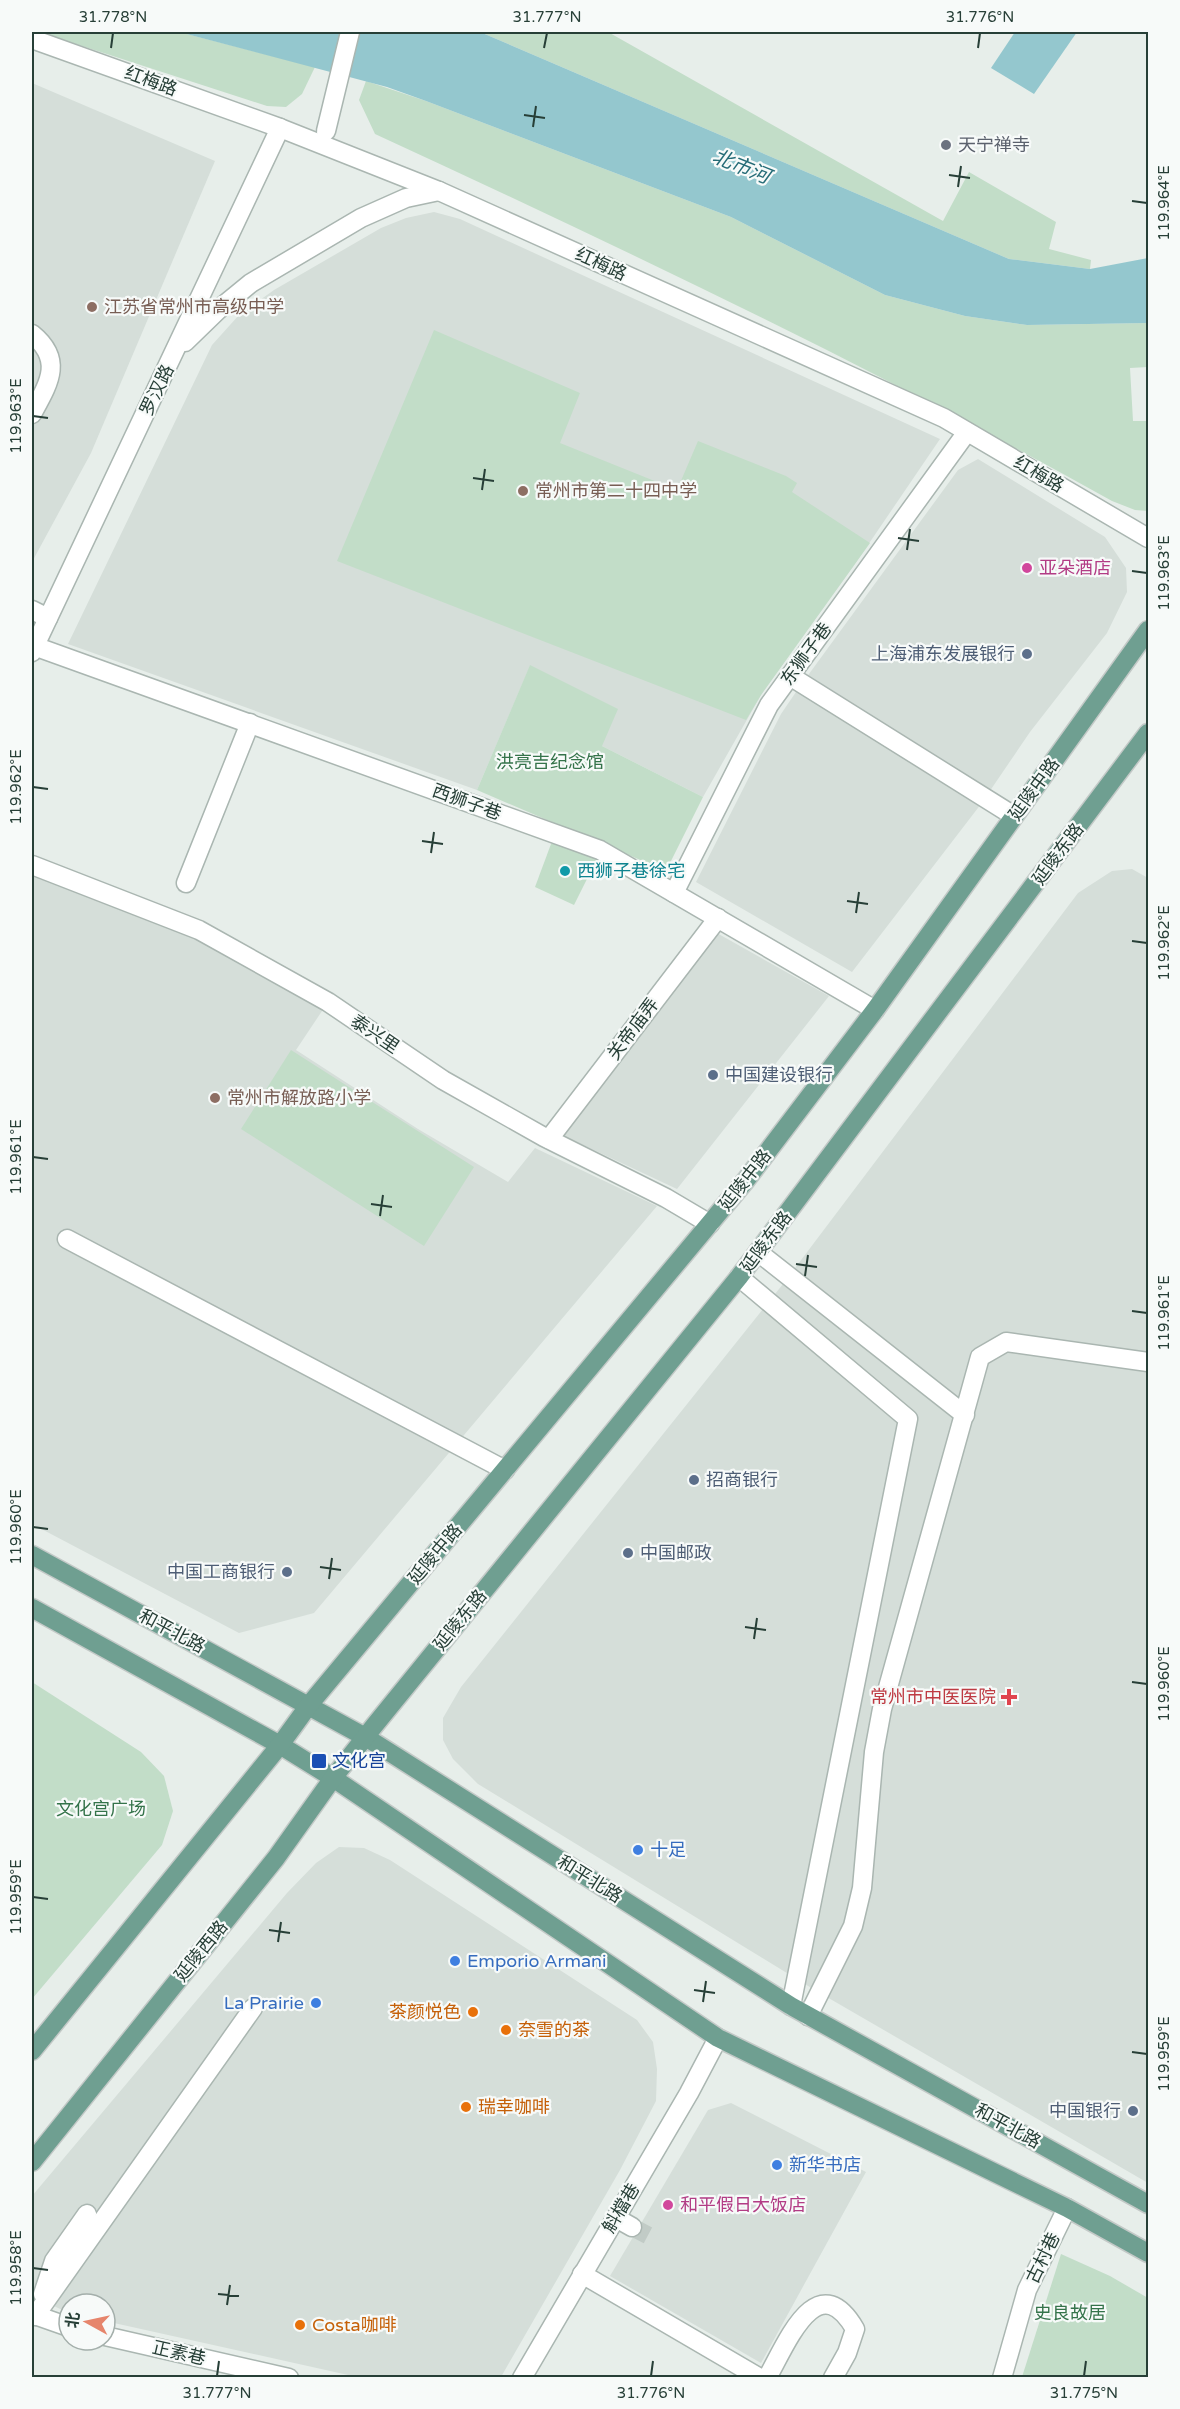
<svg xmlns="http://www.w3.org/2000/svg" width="1180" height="2409" font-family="'Varela Round','Noto Sans SC',sans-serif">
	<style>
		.built { fill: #d5ded9 }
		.green { fill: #c2ddc8 }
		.water { fill: #94c7ce }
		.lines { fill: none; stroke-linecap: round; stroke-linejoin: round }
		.minor-tunnel { stroke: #c1cbc6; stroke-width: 18; stroke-dasharray: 18 9; stroke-linecap: butt }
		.minor-casing { stroke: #aab6b1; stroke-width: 21 }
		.major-casing { stroke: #c3c9c7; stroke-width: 21 }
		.minor { stroke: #fff; stroke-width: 18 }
		.major { stroke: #6f9f91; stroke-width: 18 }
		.ticks { fill: none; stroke: #273f37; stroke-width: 2 }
		.worship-dot { fill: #6b7280; stroke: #f7faf9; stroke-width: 2 }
		.education-dot { fill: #8d6e63; stroke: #f7faf9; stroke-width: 2 }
		.hotel-dot { fill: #d1479c; stroke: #f7faf9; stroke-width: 2 }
		.service-dot { fill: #5c6f8a; stroke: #f7faf9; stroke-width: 2 }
		.culture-dot { fill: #0f9aa8; stroke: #f7faf9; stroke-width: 2 }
		.health-dot { fill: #e0444e; stroke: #f7faf9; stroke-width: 2 }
		.transit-dot { fill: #1a4fb4; stroke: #f7faf9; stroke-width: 2 }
		.shop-dot { fill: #3f7fe0; stroke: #f7faf9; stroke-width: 2 }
		.food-dot { fill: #e8710a; stroke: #f7faf9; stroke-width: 2 }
		.labels { text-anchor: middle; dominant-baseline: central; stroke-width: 4.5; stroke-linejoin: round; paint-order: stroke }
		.street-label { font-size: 18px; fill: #273f37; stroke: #f7faf9 }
		.worship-label { font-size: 18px; fill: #5b616d; stroke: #f7faf9; text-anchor: start }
		.education-label { font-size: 18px; fill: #785e54; stroke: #f7faf9; text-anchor: start }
		.hotel-label { font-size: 18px; fill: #b23c85; stroke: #f7faf9; text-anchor: start }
		.service-label { font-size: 18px; fill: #4e5e75; stroke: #f7faf9; text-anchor: end }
		.park-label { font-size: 18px; fill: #34734a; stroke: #f7faf9 }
		.culture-label { font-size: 18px; fill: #0d838f; stroke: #f7faf9; text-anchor: start }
		.health-label { font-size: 18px; fill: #be3a42; stroke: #f7faf9; text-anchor: end }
		.transit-label { font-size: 18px; fill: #164399; stroke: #f7faf9; text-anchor: start }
		.shop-label { font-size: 18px; fill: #366cbe; stroke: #f7faf9; text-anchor: start }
		.food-label { font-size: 18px; fill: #c56008; stroke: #f7faf9; text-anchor: start }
		.water-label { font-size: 20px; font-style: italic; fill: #256c77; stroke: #f7faf9 }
		.neatline { fill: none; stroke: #273f37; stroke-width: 2 }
		.ticks-label { font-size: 15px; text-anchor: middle; fill: #273f37 }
	</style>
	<rect width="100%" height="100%" fill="#e7eeea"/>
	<g class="built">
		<polygon points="32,83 215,161 91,453 32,562"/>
		<polygon points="434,212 460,219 940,439 855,564 761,695 703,797 602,746 530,666 477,790 68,644 212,345 239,315 274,290 381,228 406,218"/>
		<polygon points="978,459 1105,537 1126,568 1127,592 1107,633 1030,732 981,804 852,972 696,882 781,714 798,689 958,470"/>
		<polygon points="32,865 199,930 328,1002 296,1050 418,1129 508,1182 535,1148 657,1206 314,1613 239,1633 32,1524"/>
		<polygon points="1132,869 1148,878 1148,2183 813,1989 478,1784 453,1759 443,1740 443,1718 461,1687 783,1284 1078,893 1112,871"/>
		<polygon points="715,932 829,996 677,1189 564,1136"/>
		<polygon points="339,1847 364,1848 390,1860 637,2020 653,2042 657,2069 656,2101 620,2170 501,2377 357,2377 105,2321 105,2304 69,2304 69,2313 32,2296 32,2196 287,1893 316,1863"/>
		<polygon points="731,2103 866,2172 761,2363 610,2276 708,2110"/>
	</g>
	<g class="green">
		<polygon points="39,32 179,32 315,67 302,94 286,107 267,106"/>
		<polygon points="480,32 608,32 943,221 969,172 1056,222 1049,249 1091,260 1090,269 1009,259"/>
		<path d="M 366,81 L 426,101 L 731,217 L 885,295 L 965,316 L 1027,325 L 1148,323 L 1148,367 L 1130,368 L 1133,421 L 1148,421 L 1148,511 L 1135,510 L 1112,501 C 872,367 624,249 375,134 L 359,100 Z"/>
		<polygon points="434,330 580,393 560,443 677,490 698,441 786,476 797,483 792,492 870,543 761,695 746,720 337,561"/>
		<polygon points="530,665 618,709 602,746 703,797 666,871 477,790"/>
		<polygon points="559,840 594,855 597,859 574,905 535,887 551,844"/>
		<polygon points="291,1050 474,1167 424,1246 241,1129"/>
		<polygon points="32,1682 141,1752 164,1776 173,1811 162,1845 32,1999"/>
		<polygon points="1061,2254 1110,2276 1148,2298 1148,2377 1022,2377"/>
	</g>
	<g class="water">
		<polygon points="179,32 480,32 1009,259 1090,269 1148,258 1148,323 1027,325 965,316 885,295 731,217 426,101 387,87"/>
		<polygon points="1015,32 1077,32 1034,94 991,68"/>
	</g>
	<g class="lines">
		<polyline class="minor-tunnel" points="632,2227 653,2238"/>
		<g class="minor-casing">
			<g id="minor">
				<polyline points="32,39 280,128 439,191 944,418 1148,538"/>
				<polyline points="326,131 350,32"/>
				<path d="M 32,334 C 64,360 49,383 32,414"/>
				<polyline points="185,342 218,310 251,283 361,218 406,198 439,191"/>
				<polyline points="32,610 48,618"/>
				<polyline points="34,646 600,850 875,1010"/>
				<polyline points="32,652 280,128"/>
				<polyline points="790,676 1014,816"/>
				<polyline points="32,865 199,930 328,1002 443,1080 544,1137 666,1198 710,1224"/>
				<polyline points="186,883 250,723"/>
				<polyline points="674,893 769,705 967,432"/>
				<polyline points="549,1139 718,918"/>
				<polyline points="67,1239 505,1470"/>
				<polyline points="758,1252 965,1415"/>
				<polyline points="739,1277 908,1419 791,2006"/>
				<polyline points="808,2016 853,1926 862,1888 874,1752 882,1709 980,1357 1006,1342 1148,1362"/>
				<polyline points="616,2218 632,2227"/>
				<polyline points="582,2274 760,2378"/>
				<polyline points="43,2294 54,2261 87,2214"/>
				<polyline points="32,2314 69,2327"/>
				<polyline points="35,2316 253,2008"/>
				<polyline points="105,2336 289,2378"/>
				<polyline points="522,2378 689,2093 718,2038"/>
				<path d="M 767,2378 C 786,2345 817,2264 855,2329 L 847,2353 L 833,2378"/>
				<polyline points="1002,2378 1027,2290 1067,2208"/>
			</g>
		</g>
		<g class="major-casing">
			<g id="major">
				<polyline points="32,1555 367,1738 791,2006 1148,2204"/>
				<polyline points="32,1608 280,1745 333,1778 718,2038 1067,2208 1148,2253"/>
				<polyline points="32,2051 280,1745 309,1705 746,1180 875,1010 1148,630"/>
				<polyline points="32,2162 276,1858 333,1778 374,1726 739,1277 1148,733"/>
			</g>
		</g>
		<use href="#minor" class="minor"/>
		<use href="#major" class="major"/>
	</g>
	<path class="ticks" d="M 111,48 L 113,33M 544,48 L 547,33M 978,48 L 980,33M 524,115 L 545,118M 533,127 L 536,106M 949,175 L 970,178M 958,187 L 961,166M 1132,201 L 1147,203M 33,416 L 48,418M 473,478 L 494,481M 482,490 L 485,469M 898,538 L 919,541M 907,550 L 910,529M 1132,571 L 1147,573M 33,787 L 48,789M 422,841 L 443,844M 431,853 L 434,832M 847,901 L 868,904M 856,913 L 859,892M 1132,941 L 1147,943M 33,1157 L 48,1159M 371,1204 L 392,1207M 380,1216 L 383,1195M 796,1264 L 817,1267M 805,1276 L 808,1255M 1132,1311 L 1147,1313M 33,1527 L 48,1529M 320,1567 L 341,1570M 329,1579 L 332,1558M 745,1627 L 766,1630M 754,1639 L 757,1618M 1132,1682 L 1147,1684M 33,1897 L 48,1899M 269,1930 L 290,1933M 278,1942 L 281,1922M 694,1990 L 715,1993M 703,2002 L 706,1981M 1132,2052 L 1147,2054M 33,2268 L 48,2270M 218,2294 L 239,2296M 227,2305 L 230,2285M 217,2376 L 219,2361M 651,2376 L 653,2361M 1084,2376 L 1086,2361"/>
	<circle class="worship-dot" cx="946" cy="145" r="6"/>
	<g class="education-dot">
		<circle cx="92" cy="307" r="6"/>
		<circle cx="523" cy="491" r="6"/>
		<circle cx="215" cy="1098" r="6"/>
	</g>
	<g class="hotel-dot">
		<circle cx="1027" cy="568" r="6"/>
		<circle cx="668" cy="2205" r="6"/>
	</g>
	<g class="service-dot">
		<circle cx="1027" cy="654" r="6"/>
		<circle cx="713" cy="1075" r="6"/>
		<circle cx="694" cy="1480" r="6"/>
		<circle cx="628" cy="1553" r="6"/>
		<circle cx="287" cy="1572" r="6"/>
		<circle cx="1133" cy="2111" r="6"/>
	</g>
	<circle class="culture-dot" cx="565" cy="871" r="6"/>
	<path class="health-dot" d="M1006 1688h6v6h6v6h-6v6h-6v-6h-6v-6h6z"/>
	<rect class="transit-dot" x="311" y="1753" width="16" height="16" rx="3"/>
	<g class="shop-dot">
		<circle cx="638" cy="1850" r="6"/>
		<circle cx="455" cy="1961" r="6"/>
		<circle cx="316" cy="2003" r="6"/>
		<circle cx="777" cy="2165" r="6"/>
	</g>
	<g class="food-dot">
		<circle cx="473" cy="2012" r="6"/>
		<circle cx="506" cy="2030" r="6"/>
		<circle cx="466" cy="2107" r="6"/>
		<circle cx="300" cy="2325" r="6"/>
	</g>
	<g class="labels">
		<g class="street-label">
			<text transform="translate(151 81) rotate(20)">红梅路</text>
			<text transform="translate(601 264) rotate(24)">红梅路</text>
			<text transform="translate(157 390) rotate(-64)">罗汉路</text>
			<text transform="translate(1039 474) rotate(30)">红梅路</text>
			<text transform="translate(806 654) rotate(-54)">东狮子巷</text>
			<text transform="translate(1034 789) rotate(-54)">延陵中路</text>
			<text transform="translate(467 802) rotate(20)">西狮子巷</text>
			<text transform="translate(1058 854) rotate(-53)">延陵东路</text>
			<text transform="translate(633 1029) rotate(-53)">关帝庙弄</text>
			<text transform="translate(375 1034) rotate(34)">泰兴里</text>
			<text transform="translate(745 1180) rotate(-52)">延陵中路</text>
			<text transform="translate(766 1242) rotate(-53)">延陵东路</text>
			<text transform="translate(435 1554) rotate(-50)">延陵中路</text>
			<text transform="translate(460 1620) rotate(-51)">延陵东路</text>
			<text transform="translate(172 1631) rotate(28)">和平北路</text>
			<text transform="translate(590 1879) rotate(32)">和平北路</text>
			<text transform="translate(201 1951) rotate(-51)">延陵西路</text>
			<text transform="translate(1008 2126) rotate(29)">和平北路</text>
			<text transform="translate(621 2208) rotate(-59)">斛檔巷</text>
			<text transform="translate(1043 2258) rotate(-64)">古村巷</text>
			<text transform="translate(179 2353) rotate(13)">正素巷</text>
		</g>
		<g class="worship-label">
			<text x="958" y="145">天宁禅寺</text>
		</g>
		<g class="education-label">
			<text x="104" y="307">江苏省常州市高级中学</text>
			<text x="535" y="491">常州市第二十四中学</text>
			<text x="227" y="1098">常州市解放路小学</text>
		</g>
		<g class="hotel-label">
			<text x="1039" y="568">亚朵酒店</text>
			<text x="680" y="2205">和平假日大饭店</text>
		</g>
		<g class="service-label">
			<text x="1015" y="654">上海浦东发展银行</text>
			<text x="725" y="1075" text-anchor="start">中国建设银行</text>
			<text x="706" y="1480" text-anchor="start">招商银行</text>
			<text x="640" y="1553" text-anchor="start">中国邮政</text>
			<text x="275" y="1572">中国工商银行</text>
			<text x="1121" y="2111">中国银行</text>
		</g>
		<g class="park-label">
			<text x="550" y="762">洪亮吉纪念馆</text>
			<text x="101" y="1809">文化宫广场</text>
			<text x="1070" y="2313">史良故居</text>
		</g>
		<g class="culture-label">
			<text x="577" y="871">西狮子巷徐宅</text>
		</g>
		<g class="health-label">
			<text x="996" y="1697">常州市中医医院</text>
		</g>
		<g class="transit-label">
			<text x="332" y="1761">文化宫</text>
		</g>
		<g class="shop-label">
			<text x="650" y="1850">十足</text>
			<text x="467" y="1961">Emporio Armani</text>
			<text x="304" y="2003" text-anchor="end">La Prairie</text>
			<text x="789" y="2165">新华书店</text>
		</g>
		<g class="food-label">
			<text x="461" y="2012" text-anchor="end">茶颜悦色</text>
			<text x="518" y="2030">奈雪的茶</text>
			<text x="478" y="2107">瑞幸咖啡</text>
			<text x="312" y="2325">Costa咖啡</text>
		</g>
		<g class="water-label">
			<text transform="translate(741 167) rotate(22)">北市河</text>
		</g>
	</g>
	<rect width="1180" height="2409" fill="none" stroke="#f7faf9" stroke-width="66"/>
	<g transform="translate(87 2322) rotate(278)"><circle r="28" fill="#f7faf9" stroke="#a4afab" stroke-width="1.5"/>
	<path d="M0-4.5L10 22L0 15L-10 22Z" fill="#e6856c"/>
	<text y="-9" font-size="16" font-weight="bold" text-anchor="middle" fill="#273f37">北</text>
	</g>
	<rect x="33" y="33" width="1114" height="2343" class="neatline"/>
	<g class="ticks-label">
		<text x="113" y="22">31.778°N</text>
		<text x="547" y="22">31.777°N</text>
		<text x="980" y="22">31.776°N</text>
		<text transform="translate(1164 203) rotate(-90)" y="5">119.964°E</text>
		<text transform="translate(16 416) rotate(-90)" y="5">119.963°E</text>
		<text transform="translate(1164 573) rotate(-90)" y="5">119.963°E</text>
		<text transform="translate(16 787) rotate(-90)" y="5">119.962°E</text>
		<text transform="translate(1164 943) rotate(-90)" y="5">119.962°E</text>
		<text transform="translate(16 1157) rotate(-90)" y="5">119.961°E</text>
		<text transform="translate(1164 1313) rotate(-90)" y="5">119.961°E</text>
		<text transform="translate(16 1527) rotate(-90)" y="5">119.960°E</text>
		<text transform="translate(1164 1684) rotate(-90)" y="5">119.960°E</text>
		<text transform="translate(16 1897) rotate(-90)" y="5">119.959°E</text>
		<text transform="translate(1164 2054) rotate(-90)" y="5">119.959°E</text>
		<text transform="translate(16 2268) rotate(-90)" y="5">119.958°E</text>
		<text x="217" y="2398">31.777°N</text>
		<text x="651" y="2398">31.776°N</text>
		<text x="1084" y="2398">31.775°N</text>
	</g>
</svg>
